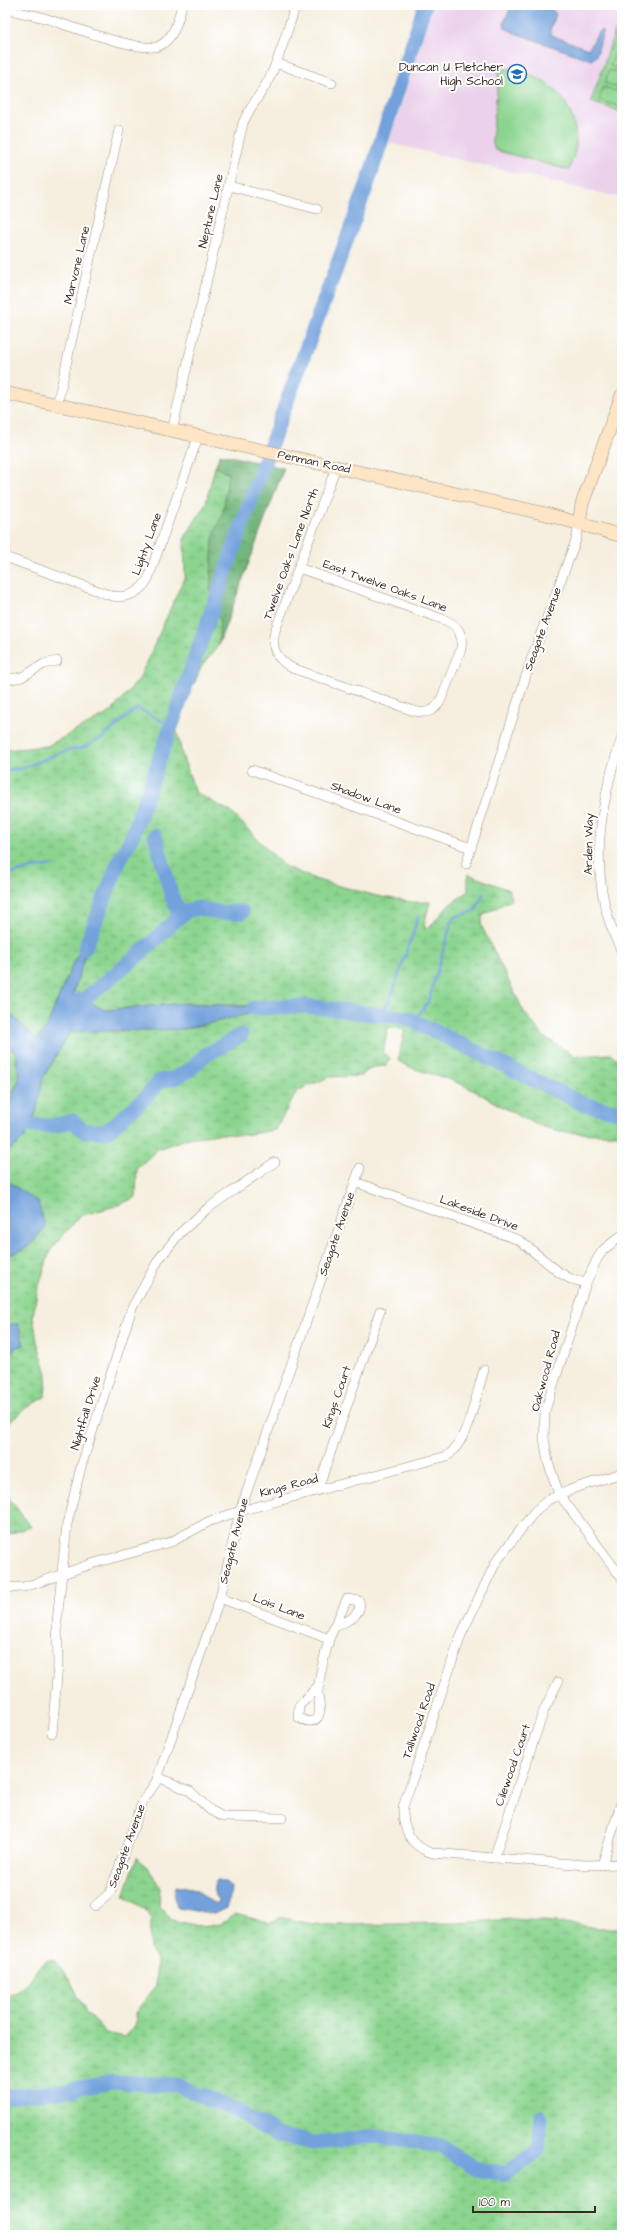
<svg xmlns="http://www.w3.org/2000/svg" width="627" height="2240" font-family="'Architects Daughter',sans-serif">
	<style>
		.built { fill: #ebd1eb }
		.grass { fill: url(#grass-dots); stroke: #648057 }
		.forest { fill: url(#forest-crowns); stroke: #56704c }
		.wetland { fill: url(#wetland-marsh); stroke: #648057 }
		.garden { fill: #8cd590; stroke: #648057 }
		.water { fill: #72a1dc; stroke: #56667d }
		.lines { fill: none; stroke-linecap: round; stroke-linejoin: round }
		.stream { stroke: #72a1dc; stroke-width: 2.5 }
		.river { stroke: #72a1dc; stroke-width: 15 }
		.street-casing { stroke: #988c7e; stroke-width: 10 }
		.secondary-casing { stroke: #988c7e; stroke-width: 14 }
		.street { stroke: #fff; stroke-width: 9 }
		.secondary { stroke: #fde5c5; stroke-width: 13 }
		.labels { text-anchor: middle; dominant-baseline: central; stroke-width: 4; stroke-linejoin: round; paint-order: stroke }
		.poi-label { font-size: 12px; fill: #3b2a1e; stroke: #fff; text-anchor: end }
		.street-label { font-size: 12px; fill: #3b2a1e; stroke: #fff }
	</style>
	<defs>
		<pattern id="grass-dots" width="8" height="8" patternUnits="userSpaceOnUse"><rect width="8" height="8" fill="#8cd590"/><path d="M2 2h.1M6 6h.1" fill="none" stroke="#7ab77c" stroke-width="1.8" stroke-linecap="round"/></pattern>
		<pattern id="forest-crowns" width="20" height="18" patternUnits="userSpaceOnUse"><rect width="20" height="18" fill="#71b67a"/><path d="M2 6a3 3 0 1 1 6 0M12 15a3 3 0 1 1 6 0" fill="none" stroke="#5e9463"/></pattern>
		<pattern id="wetland-marsh" width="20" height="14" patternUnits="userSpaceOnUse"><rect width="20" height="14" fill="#8cd590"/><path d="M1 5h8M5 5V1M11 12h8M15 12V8" fill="none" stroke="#7ab77c"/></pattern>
	</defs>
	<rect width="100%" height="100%" fill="#fff"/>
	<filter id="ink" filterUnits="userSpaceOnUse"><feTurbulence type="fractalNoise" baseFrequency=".025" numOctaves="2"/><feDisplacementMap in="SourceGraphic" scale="8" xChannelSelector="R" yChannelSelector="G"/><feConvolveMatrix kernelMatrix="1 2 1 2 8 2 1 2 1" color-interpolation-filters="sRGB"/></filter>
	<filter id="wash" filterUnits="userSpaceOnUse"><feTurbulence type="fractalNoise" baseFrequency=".012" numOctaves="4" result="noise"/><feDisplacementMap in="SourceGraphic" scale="16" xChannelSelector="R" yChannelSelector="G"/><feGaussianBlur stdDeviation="0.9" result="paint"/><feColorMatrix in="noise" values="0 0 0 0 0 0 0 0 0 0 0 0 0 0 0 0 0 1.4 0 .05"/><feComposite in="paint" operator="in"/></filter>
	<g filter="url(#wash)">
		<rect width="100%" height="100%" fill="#f6efdf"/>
		<polygon class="built" points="434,5 622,5 622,198 389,143"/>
		<polygon class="grass" points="615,31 622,33 622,112 591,102"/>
		<polygon class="forest" points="220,454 284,468 218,646 220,621 210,591 213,537 223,512 228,475 215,467"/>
		<g class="wetland">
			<path d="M 215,467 L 228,474 L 223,512 L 213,537 L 210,591 L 220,621 L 218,646 L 202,666 L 190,693 L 177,731 L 182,755 L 196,793 L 231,812 L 284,866 L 317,880 L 377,896 L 411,902 L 430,902 L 424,925 L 427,930 L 450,904 L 468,892 L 468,874 L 509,890 L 511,900 L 483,915 L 481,925 L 524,1012 L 543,1036 L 575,1056 L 611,1054 L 622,1063 L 622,1134 C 592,1134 556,1135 529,1121 C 504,1109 481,1093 456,1082 C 437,1074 416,1072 398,1061 L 405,1029 L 388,1028 L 383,1053 L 390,1058 L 386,1066 L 372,1067 L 361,1076 L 329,1077 L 297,1091 L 275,1130 L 245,1135 L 219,1134 L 188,1138 L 158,1149 L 137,1168 L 136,1197 L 119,1205 L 80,1216 L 50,1251 L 37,1292 L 33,1316 L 37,1341 L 47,1374 L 45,1397 L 27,1407 L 5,1426 L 5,1415 L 10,1414 L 5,1411 L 5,1356 L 10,1355 L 16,1347 L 23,1345 L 5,1331 L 5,1257 L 30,1246 L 10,1183 L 5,1183 L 5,1155 L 23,1139 L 36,1113 L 42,1078 L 70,1032 L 184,1029 L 273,1007 L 186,1003 L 104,1010 L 73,994 L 92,931 L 74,961 L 46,1028 L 36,1040 L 5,1009 L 5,750 L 47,746 L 111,712 L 139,679 L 185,576 L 184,539 L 206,503 Z"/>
			<polygon points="5,1042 16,1054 19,1080 5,1109"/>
			<polygon points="5,1493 31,1527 5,1535 5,1512 9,1504 5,1501"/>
			<path d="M 137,1857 L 148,1868 L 160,1887 L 159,1906 L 171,1920 L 199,1926 L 221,1924 L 235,1914 L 271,1923 L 279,1918 L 284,1918 L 312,1924 L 338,1925 L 455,1923 L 513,1919 L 557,1922 L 598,1928 L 622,1928 L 622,2235 L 5,2235 L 5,1997 C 28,1989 30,1973 48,1960 L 56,1961 L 72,1984 L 86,2012 L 106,2033 L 124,2037 L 136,2024 L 135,2013 L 155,1986 L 157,1962 L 150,1950 L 151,1920 L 146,1910 L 124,1896 Z"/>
		</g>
		<g class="garden">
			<polygon points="615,53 622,56 622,70 610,66"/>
			<path d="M 510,69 C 551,77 577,102 576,146 C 575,154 571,163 569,170 L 495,150 L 492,141 L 499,70 Z"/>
			<polygon points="609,70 622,74 622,89 605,83"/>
			<polygon points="603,87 622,93 622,107 599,100"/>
		</g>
		<g class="water">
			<path d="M 512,5 C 526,5 547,1 556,14 L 550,30 L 551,35 L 588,49 C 594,43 594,36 601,30 L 603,32 L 596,57 L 591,60 L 515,33 L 505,28 L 504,22 Z"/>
			<polygon points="93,929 73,994 105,1010 186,1003 275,1008 184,1029 70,1032 43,1078 36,1113 23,1139 5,1155 5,1109 19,1080 16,1054 5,1042 5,1009 37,1040 46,1028 74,961"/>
			<polygon points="5,1183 10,1183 38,1202 45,1227 30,1246 5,1257 5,1227 11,1225 5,1221"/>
			<polygon points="10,1324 18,1324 24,1345 16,1347 10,1355 5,1356 5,1331"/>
			<path d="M 216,1881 L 225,1881 L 231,1887 L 230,1898 L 226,1908 L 214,1914 L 178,1908 L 174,1898 L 176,1886 L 197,1890 L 207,1899 L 217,1904 L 219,1900 C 213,1893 212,1889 216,1881 Z"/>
		</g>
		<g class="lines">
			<g class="stream">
				<polyline points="5,770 20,769 68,750 82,748 102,738 137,708 171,726"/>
				<polyline points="5,876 24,870 52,865"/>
				<polyline points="381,1015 390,1000 419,915"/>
				<polyline points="413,1021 428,1002 453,917 475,911 484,893"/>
			</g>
			<g class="river">
				<polyline points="155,836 172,897 177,908 178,918"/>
				<polyline points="85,948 118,864 133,834 264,463 368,182 425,5"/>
				<polyline points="64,1007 86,998 137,956 186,911 199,908 221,913 242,912"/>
				<polyline points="254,1008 305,1006 407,1018 583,1104 622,1113"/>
				<polyline points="18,1125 51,1126 73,1121 84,1131 107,1131 144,1099 160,1081 175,1078 191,1069 204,1056 241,1035"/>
				<polyline points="5,2097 65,2091 112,2082 177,2085 235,2110 277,2135 313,2143 377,2136 441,2146 476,2169 506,2174 538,2150 541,2117"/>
			</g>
		</g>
	</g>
	<g filter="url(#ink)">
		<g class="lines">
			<g class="street-casing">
				<g id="street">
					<path d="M 5,9 C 17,12 29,14 41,17 C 62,23 142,54 159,46 C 174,39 178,20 182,5"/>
					<polyline points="276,63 332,83"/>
					<polyline points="229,186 317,209"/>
					<polyline points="57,405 119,130"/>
					<path d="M 172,431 L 243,123 C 250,106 263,92 271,75 C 281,53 288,28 296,5"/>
					<path d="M 5,557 L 112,596 C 127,598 140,593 148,579 L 198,437"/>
					<path d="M 299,568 L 445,620 C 459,626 463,634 461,649 L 440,702 C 433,712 426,714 414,711 L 292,668 C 277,659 270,649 275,631 L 336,467"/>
					<polyline points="5,680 22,677 44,664 57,661"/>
					<path d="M 622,737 C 598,808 586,882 622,952"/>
					<polyline points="252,770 471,848"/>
					<polyline points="466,864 532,657 576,540 579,524"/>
					<polyline points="355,1182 519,1240 560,1273 571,1279 586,1283"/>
					<polyline points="622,1235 603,1250 597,1259 586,1283 545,1411 544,1438 548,1462 559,1494 622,1578"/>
					<path d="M 622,1473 L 572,1489 L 548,1500 L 535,1511 L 496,1562 L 461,1635 L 403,1807 C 402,1829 411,1847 432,1853 L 586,1865 L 622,1864"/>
					<polyline points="317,1491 380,1311"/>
					<path d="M 5,1588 L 23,1587 L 40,1582 L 91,1564 L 171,1542 L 210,1521 L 240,1511 L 447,1456 C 468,1442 476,1395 484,1370"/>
					<path d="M 220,1598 L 329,1639 C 325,1656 319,1674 318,1692 C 318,1700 322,1710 318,1717 C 313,1724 304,1721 298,1717 L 299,1706 L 319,1685"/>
					<path d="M 329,1639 L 347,1599 L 359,1601 C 363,1616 346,1621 335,1627"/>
					<polyline points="52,1733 58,1665 57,1621 67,1524 81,1467 132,1308 159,1259 180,1233 208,1208 275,1162"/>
					<polyline points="158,1777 190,1791 210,1810 223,1817 282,1818"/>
					<polyline points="494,1858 544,1710 558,1682"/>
					<polyline points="602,1865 622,1800"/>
					<polyline points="95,1906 110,1893 143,1801 156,1782 220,1598 240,1511 360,1168"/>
				</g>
			</g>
			<g class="secondary-casing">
				<g id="secondary">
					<polyline points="5,393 546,514 622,536"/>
					<polyline points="579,524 582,504 622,395"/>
				</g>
			</g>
			<use href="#street" class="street"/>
			<use href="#secondary" class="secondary"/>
		</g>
	</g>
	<defs>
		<g id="school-ring" transform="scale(1)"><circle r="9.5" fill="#fff" stroke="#1f6fb2" stroke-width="1.5"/><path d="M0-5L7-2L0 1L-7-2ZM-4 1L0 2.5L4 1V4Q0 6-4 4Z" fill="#1f6fb2"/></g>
	</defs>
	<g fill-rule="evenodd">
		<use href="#school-ring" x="517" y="74"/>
	</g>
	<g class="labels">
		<g class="poi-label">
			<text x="503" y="67">Duncan U Fletcher<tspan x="503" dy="14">High School</tspan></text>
		</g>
		<g class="street-label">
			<text transform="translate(211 211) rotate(-77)">Neptune Lane</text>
			<text transform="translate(77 265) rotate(-77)">Marvone Lane</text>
			<text transform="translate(314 462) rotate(12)">Penman Road</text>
			<text transform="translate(147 544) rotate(-70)">Lighty Lane</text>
			<text transform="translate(291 554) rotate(-70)">Twelve Oaks Lane North</text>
			<text transform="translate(385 586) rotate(20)">East Twelve Oaks Lane</text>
			<text transform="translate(543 629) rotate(-70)">Seagate Avenue</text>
			<text transform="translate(366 798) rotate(20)">Shadow Lane</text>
			<text transform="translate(589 844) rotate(-89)">Arden Way</text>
			<text transform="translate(479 1213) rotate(20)">Lakeside Drive</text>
			<text transform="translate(337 1234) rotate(-71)">Seagate Avenue</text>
			<text transform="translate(546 1371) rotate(-75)">Oakwood Road</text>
			<text transform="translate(337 1397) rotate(-71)">Kings Court</text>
			<text transform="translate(86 1413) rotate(-73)">Nightfall Drive</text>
			<text transform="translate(289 1486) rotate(-15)">Kings Road</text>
			<text transform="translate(234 1541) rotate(-76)">Seagate Avenue</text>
			<text transform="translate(279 1607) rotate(21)">Lois Lane</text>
			<text transform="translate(419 1721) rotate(-71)">Tallwood Road</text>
			<text transform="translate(513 1765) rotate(-71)">Cilewood Court</text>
			<text transform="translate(127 1846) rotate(-70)">Seagate Avenue</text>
		</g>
	</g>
	<rect width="627" height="2240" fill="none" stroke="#fff" stroke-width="20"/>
	<path d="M473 2206v6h122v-6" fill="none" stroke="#3b2a1e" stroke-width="2"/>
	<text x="479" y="2206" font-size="12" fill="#3b2a1e" stroke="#ffffff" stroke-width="3" paint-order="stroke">100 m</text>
</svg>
